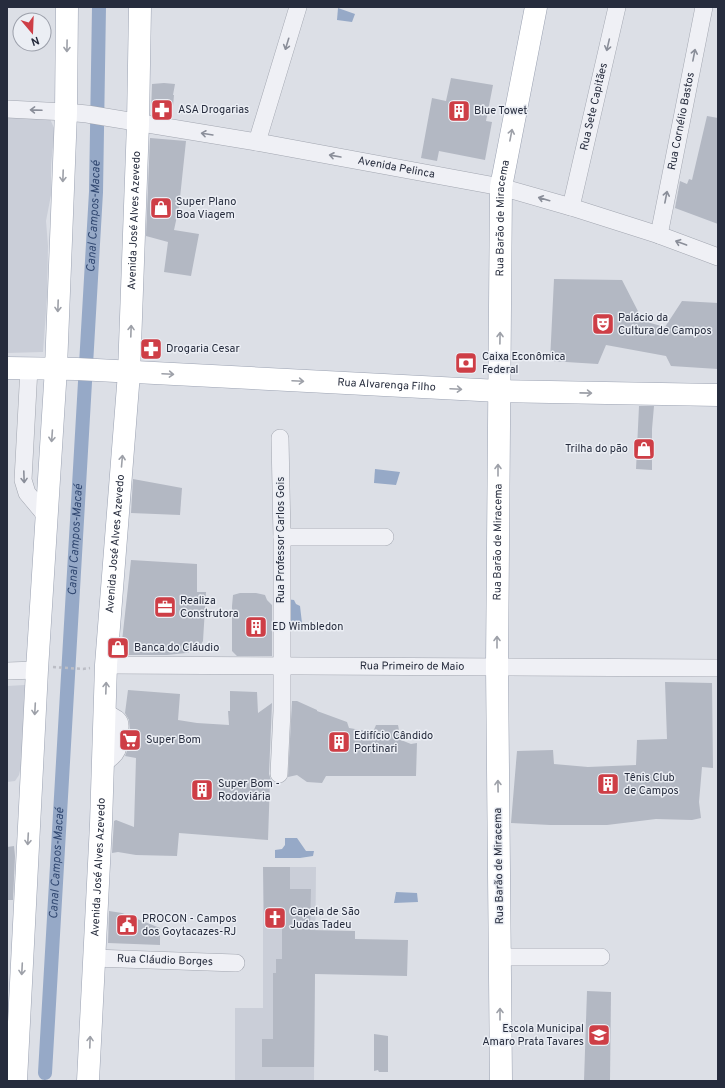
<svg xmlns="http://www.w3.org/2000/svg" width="725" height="1088" font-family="Overpass,sans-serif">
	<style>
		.built { fill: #caced8 }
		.water { fill: #96a9c7 }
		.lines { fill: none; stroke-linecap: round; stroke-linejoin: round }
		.canal { stroke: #96a9c7; stroke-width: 14 }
		.building { fill: #b3b8c3 }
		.minor-casing { stroke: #a2a6b0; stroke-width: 18 }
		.major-casing { stroke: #9ba2b2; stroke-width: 23 }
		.path { stroke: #bbbdc5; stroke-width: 2.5; stroke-dasharray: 3 3; stroke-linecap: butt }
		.minor { stroke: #eff0f5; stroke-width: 17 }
		.major { stroke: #fff; stroke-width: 22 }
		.oneway { stroke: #8a8e99 }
		.oneway2 { stroke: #9da0a8 }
		.labels { text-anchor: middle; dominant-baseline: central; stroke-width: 3; stroke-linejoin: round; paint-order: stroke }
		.street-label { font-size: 11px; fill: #262c3d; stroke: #ebeef4 }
		.poi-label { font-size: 11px; fill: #262c3d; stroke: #ebeef4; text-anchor: start }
		.water-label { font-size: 12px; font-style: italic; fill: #304770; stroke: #ebeef4 }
	</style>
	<rect width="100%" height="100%" fill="#dcdfe6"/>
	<g class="built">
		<polygon points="7,115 50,119 55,130 51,164 51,195 46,221 48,246 47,297 43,352 7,353"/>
		<polygon points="25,685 21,766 19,775 15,781 7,782 7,686"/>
		<polygon points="263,867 316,867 314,1081 235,1081 235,1008 263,1008"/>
	</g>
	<g class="water">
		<polygon points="338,8 355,14 352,22 337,20"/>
		<polygon points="375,469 400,472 396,485 374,483"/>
		<polygon points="286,599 294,600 296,604 300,606 302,623 286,626"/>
		<polygon points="285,838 297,838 306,851 314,851 313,856 300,858 275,858 275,850 282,849 285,845"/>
		<polygon points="396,892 417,893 418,902 394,903"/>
	</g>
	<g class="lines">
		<path class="canal" id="s1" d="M 45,1073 L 96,192 L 99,7"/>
	</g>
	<g class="building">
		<polygon points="451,78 493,85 486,121 492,122 485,160 439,151 437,161 421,158 432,98 446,101"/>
		<polygon points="164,83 175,84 173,95 174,95 172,118 151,113 152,84"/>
		<polygon points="707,116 718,118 718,224 675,208 680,181 687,184 689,179 692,180"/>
		<polygon points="150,138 186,141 179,207 174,230 199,234 191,276 164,272 168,242 146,236"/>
		<polygon points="554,279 622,280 643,321 665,327 682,301 718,303 718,369 671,366 666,356 606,345 598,364 550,361"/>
		<polygon points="639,406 654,406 652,429 652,470 636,469"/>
		<polygon points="133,479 182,488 180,515 131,513"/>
		<polygon points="131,560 197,564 197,592 206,592 203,641 198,650 186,653 167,655 128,655 121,650"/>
		<polygon points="240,593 256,593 265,595 267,600 272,605 272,656 237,656 232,651 232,606 233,595"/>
		<polygon points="665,682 712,683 713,768 702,767 699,802 701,818 692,820 656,819 607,825 550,825 511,823 517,751 553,750 554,764 588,767 636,765 637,740 667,739"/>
		<polygon points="128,690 180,694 178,720 197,723 229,725 228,711 230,711 230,691 257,692 258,713 272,703 269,774 271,780 270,780 268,840 179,833 177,856 136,855 118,852 112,853 114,821 116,820 134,827 136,758 125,756 129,746 130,730 129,720 125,713"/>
		<polygon points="292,701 297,701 317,710 317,711 347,722 349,728 373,732 376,725 398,725 401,740 411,744 417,743 416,776 326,776 322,783 307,782 297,775 288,777"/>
		<polygon points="14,846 15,856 13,900 7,900 7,847"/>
		<polygon points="263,867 290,867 290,889 311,889 310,930 355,931 355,939 408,940 407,976 315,974 314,1067 262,1067 262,1039 273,1039 273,973 276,973 276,959 282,959 282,914 264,914"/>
		<polygon points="109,911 122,913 160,928 160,945 108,943"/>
		<polygon points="587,991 611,992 610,1081 584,1081"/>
		<polygon points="374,1034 388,1036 388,1072 379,1072 378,1070 374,1071"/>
	</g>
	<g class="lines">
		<g class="minor-casing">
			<g id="minor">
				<path id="s2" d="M 7,109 L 66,112 L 87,114 L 257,142 L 501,187 L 571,207 L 659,235 L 718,257"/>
				<polyline points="257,142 298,7"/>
				<path id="s3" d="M 571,207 L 617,7"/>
				<path id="s4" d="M 659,235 L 704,7"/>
				<polyline points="29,368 23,480 27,493 47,517"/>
				<polyline points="282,537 385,537"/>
				<path id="s5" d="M 106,665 L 718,668"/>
				<polyline points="7,671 37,670"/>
				<path d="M 103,763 C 120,754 119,746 120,729 C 120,725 121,723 118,720 C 115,717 109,715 105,712"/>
				<polyline points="279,774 282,711 282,537 280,438"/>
				<polyline points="500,957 601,957"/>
				<path id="s6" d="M 93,958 L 236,963"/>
			</g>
		</g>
		<g class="major-casing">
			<g id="major">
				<path id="s7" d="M 7,368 L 77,369 L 499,391 L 718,395"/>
				<polyline points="16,1081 37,670 56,368 66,112 67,7"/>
				<path id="s8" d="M 88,1081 L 101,824 L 106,665 L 129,373 L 138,123 L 140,7"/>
				<path id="s9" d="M 501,1081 L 497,666 L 501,187 L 536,7"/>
			</g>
		</g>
		<polyline class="path" points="53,667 83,669 90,668"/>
		<use href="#minor" class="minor"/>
		<use href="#major" class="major"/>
	</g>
	<defs><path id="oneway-shaft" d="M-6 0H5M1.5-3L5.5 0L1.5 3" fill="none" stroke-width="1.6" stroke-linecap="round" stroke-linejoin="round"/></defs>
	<g class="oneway">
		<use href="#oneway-shaft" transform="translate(287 44) rotate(107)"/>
		<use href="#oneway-shaft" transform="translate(608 45) rotate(103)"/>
		<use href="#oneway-shaft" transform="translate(694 55) rotate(-79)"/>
		<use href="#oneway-shaft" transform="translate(36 110) rotate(-178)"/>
		<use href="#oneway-shaft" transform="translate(207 134) rotate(-171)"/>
		<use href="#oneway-shaft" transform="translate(335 156) rotate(-170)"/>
		<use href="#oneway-shaft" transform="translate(666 197) rotate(-79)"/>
		<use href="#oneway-shaft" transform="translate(544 199) rotate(-164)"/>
		<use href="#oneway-shaft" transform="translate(681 243) rotate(-160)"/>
		<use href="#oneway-shaft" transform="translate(24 477) rotate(88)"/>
	</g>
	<g class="oneway2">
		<use href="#oneway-shaft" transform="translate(67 46) rotate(91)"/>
		<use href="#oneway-shaft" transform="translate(511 135) rotate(-79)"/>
		<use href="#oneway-shaft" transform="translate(63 176) rotate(92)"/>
		<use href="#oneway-shaft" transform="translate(58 306) rotate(92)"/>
		<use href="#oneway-shaft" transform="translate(131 331) rotate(-88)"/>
		<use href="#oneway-shaft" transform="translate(500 338) rotate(-89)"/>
		<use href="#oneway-shaft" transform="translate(168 374) rotate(3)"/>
		<use href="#oneway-shaft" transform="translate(298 381) rotate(3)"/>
		<use href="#oneway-shaft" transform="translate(456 389) rotate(3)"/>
		<use href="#oneway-shaft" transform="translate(586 393) rotate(1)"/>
		<use href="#oneway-shaft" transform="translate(52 436) rotate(94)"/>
		<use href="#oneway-shaft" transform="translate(122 461) rotate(-85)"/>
		<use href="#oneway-shaft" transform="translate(498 470) rotate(-90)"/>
		<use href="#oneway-shaft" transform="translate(497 642) rotate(-90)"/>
		<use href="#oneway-shaft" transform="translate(106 688) rotate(-88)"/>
		<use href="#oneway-shaft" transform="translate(35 709) rotate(93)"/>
		<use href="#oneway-shaft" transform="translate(498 786) rotate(-91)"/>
		<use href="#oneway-shaft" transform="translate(28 839) rotate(93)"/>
		<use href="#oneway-shaft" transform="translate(22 969) rotate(93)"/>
		<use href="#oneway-shaft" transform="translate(500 1014) rotate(-90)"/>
		<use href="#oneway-shaft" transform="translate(90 1042) rotate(-88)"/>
	</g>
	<defs>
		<g id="pharmacy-square" transform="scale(1.15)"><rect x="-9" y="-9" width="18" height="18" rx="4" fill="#ce3e46" stroke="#ebeef4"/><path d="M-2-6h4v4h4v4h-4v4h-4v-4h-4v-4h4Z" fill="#fff"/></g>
		<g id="building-square" transform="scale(1.15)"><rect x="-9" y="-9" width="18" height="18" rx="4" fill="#ce3e46" stroke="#ebeef4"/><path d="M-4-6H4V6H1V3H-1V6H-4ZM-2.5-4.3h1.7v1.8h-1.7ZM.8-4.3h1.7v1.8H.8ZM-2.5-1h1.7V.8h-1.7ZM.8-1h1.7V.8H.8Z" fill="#fff"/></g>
		<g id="shop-square" transform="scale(1.15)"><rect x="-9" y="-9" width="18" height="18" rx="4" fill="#ce3e46" stroke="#ebeef4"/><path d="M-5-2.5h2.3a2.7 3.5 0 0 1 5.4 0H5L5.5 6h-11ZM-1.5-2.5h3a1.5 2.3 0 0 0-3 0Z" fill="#fff"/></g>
		<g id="theatre-square" transform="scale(1.15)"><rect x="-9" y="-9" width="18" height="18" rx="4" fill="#ce3e46" stroke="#ebeef4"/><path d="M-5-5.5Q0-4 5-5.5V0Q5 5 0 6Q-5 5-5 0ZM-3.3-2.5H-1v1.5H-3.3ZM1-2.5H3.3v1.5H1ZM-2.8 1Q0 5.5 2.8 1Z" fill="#fff"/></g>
		<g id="bank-square" transform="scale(1.15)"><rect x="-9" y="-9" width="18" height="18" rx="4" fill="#ce3e46" stroke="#ebeef4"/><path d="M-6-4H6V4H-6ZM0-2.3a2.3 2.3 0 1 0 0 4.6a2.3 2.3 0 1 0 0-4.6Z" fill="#fff"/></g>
		<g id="office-square" transform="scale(1.15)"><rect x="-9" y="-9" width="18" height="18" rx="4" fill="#ce3e46" stroke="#ebeef4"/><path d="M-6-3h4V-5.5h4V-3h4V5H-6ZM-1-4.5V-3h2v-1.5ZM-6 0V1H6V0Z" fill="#fff"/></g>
		<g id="supermarket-square" transform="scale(1.15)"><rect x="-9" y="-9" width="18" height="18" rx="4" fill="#ce3e46" stroke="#ebeef4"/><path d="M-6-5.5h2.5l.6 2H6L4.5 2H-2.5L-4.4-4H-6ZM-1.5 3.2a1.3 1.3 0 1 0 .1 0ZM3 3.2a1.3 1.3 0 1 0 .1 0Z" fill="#fff"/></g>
		<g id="church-square" transform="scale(1.15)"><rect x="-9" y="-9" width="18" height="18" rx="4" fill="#ce3e46" stroke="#ebeef4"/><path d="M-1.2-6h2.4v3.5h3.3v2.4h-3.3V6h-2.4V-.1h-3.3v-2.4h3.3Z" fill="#fff"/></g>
		<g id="civic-square" transform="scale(1.15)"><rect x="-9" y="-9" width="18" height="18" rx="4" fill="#ce3e46" stroke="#ebeef4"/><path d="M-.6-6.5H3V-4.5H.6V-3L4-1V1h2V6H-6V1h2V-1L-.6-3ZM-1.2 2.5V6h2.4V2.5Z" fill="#fff"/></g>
		<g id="school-square" transform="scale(1.15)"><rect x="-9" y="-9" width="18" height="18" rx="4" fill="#ce3e46" stroke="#ebeef4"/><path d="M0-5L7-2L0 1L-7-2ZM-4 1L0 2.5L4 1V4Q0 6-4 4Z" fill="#fff"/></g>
	</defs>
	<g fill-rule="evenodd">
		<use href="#pharmacy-square" x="162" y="110"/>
		<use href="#building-square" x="459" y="111"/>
		<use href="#shop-square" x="161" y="208"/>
		<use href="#theatre-square" x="603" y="324"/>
		<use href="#pharmacy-square" x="151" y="349"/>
		<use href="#bank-square" x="466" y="363"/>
		<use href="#shop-square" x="644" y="449"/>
		<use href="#office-square" x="165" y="607"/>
		<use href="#building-square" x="256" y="627"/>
		<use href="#shop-square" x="118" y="648"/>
		<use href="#supermarket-square" x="130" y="740"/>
		<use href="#building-square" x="339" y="742"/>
		<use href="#building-square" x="608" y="784"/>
		<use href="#building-square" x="202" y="790"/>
		<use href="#church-square" x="275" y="918"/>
		<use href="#civic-square" x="127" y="925"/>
		<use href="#school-square" x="599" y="1035"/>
	</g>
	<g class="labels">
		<g class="street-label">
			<text stroke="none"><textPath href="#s3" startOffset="103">Rua Sete Capitães</textPath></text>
			<text stroke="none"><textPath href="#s4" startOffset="116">Rua Cornélio Bastos</textPath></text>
			<text stroke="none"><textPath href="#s2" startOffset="394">Avenida Pelinca</textPath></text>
			<text stroke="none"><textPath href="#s9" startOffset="863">Rua Barão de Miracema</textPath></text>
			<text stroke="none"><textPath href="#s8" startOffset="862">Avenida José Alves Azevedo</textPath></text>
			<text stroke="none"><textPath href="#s7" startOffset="380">Rua Alvarenga Filho</textPath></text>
			<text transform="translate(281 540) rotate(-90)">Rua Professor Carlos Gois</text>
			<text stroke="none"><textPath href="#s9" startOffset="539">Rua Barão de Miracema</textPath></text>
			<text stroke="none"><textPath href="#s8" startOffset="538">Avenida José Alves Azevedo</textPath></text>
			<text stroke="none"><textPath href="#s5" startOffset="306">Rua Primeiro de Maio</textPath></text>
			<text transform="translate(499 866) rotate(-91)">Rua Barão de Miracema</text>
			<text stroke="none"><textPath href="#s8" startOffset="214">Avenida José Alves Azevedo</textPath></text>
			<text stroke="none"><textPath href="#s6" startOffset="72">Rua Cláudio Borges</textPath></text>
		</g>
		<g class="poi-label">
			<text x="178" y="110">ASA Drogarias</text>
			<text x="474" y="111">Blue Towet</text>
			<text x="176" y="202">Super Plano<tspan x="176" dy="13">Boa Viagem</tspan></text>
			<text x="618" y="318">Palácio da<tspan x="618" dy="13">Cultura de Campos</tspan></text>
			<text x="166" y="349">Drogaria Cesar</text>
			<text x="482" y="357">Caixa Econômica<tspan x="482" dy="13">Federal</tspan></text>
			<text x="628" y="449" text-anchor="end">Trilha do pão</text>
			<text x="180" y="601">Realiza<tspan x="180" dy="13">Construtora</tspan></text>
			<text x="272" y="627">ED Wimbledon</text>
			<text x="134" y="648">Banca do Cláudio</text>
			<text x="354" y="736">Edifício Cândido<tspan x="354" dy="13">Portinari</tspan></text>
			<text x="146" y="740">Super Bom</text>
			<text x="624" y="778">Tênis Club<tspan x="624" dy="13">de Campos</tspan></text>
			<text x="218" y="784">Super Bom -<tspan x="218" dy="13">Rodoviária</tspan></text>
			<text x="290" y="912">Capela de São<tspan x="290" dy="13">Judas Tadeu</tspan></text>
			<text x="142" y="919">PROCON - Campos<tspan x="142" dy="13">dos Goytacazes-RJ</tspan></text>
			<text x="584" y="1029" text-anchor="end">Escola Municipal<tspan x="584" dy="13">Amaro Prata Tavares</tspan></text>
		</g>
		<g class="water-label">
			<text stroke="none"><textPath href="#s1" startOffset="858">Canal Campos-Macaé</textPath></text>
			<text stroke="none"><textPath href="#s1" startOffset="534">Canal Campos-Macaé</textPath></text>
			<text stroke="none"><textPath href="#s1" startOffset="210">Canal Campos-Macaé</textPath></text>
		</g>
	</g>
	<rect width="725" height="1088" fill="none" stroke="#262c3d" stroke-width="16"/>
	<g transform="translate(32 32) rotate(161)"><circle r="19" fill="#ebeef4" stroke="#9ca0ab"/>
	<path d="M0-3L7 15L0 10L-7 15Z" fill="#ce3e46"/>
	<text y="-6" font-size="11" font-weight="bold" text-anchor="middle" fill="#262c3d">N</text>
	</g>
</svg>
